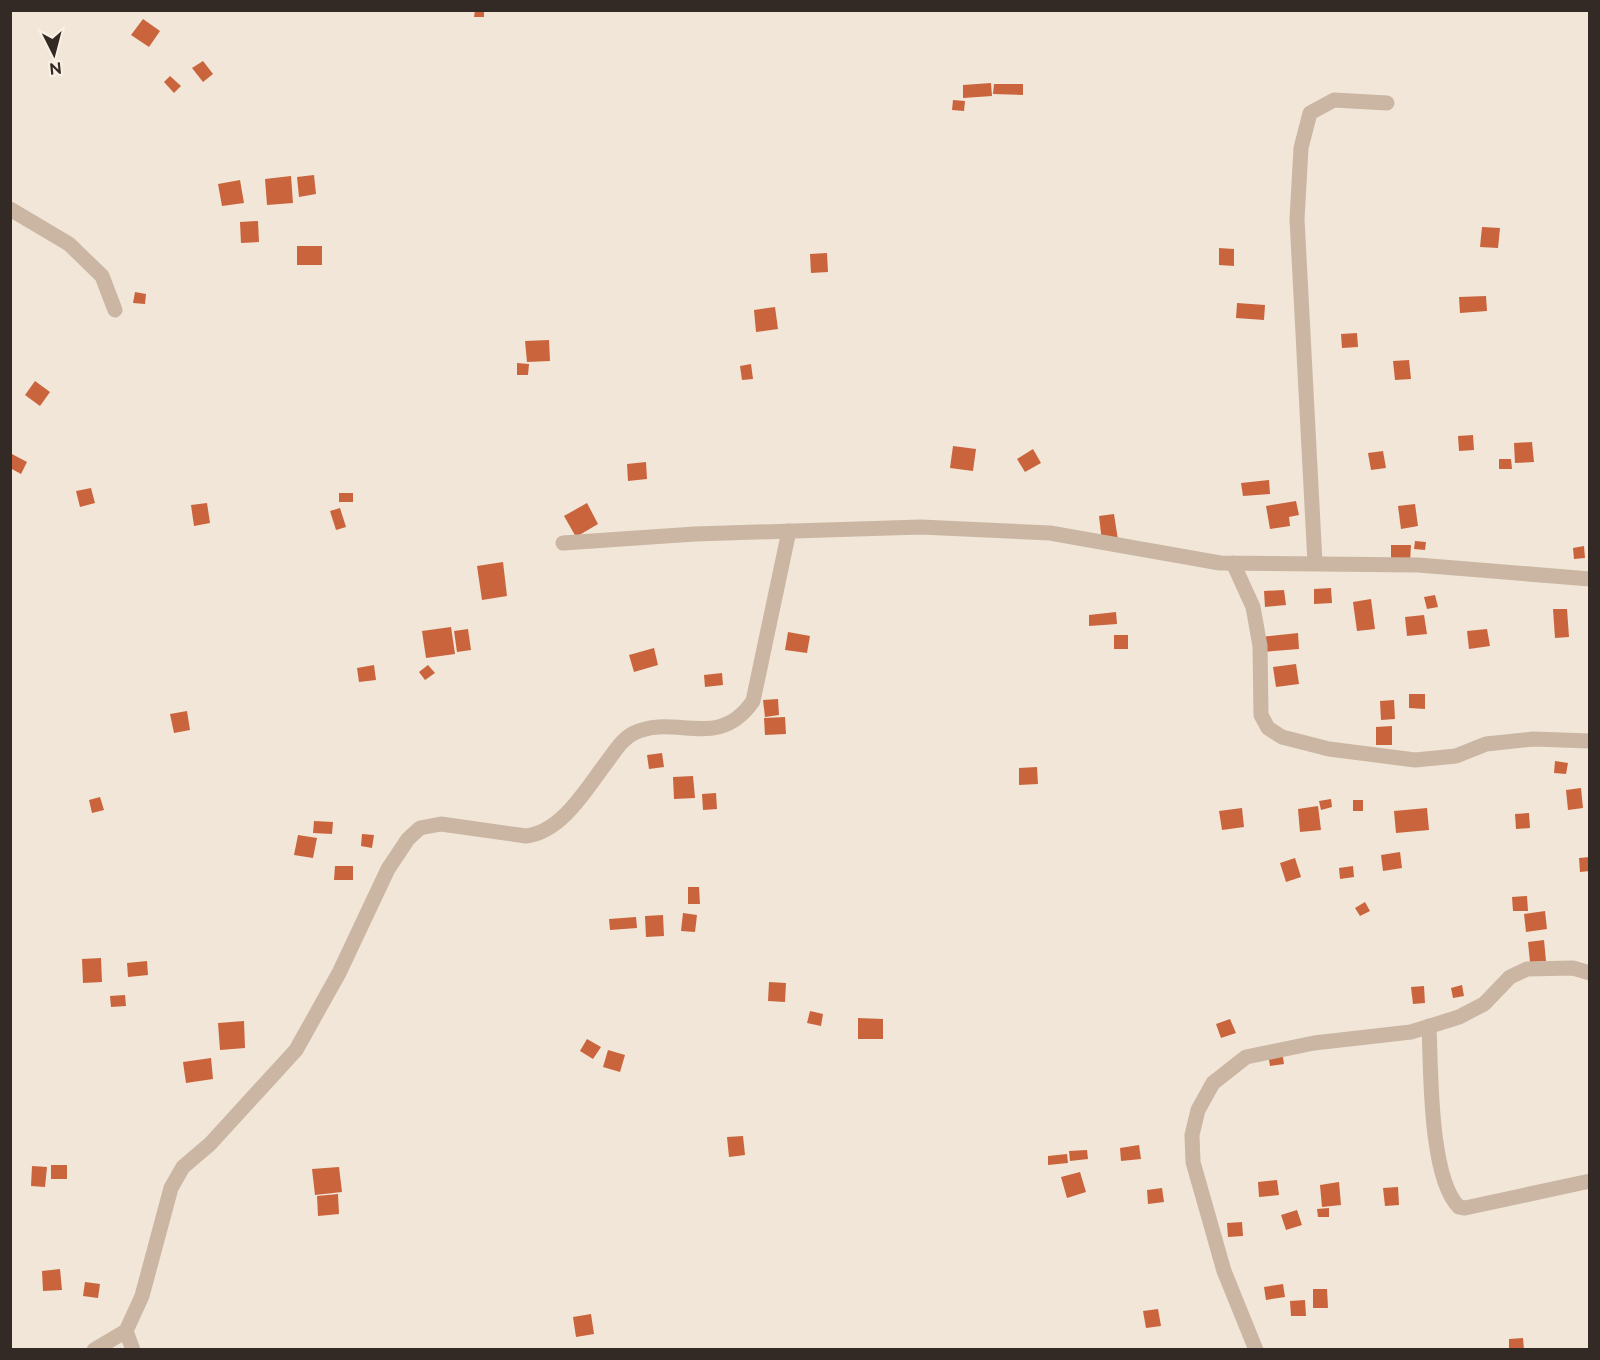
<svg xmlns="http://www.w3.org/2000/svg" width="1600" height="1360" font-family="Raleway,sans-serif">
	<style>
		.building { fill: #ca643d }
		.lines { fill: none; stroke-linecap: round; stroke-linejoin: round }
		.minor { stroke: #cab6a3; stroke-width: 15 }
	</style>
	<rect width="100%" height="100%" fill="#f1e6d7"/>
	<g class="building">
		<polygon points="475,10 484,10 484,17 474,17"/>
		<polygon points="143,19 160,31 149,47 131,35"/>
		<polygon points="203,61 213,74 203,82 192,68"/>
		<polygon points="170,76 181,86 174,93 164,82"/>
		<polygon points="991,83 992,96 963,98 963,85"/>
		<polygon points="994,84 1023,84 1023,95 993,94"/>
		<polygon points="953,100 965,101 964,111 952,110"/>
		<polygon points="314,175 316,194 299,197 297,177"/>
		<polygon points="291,176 293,203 267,205 265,179"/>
		<polygon points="240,180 244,203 222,206 218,184"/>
		<polygon points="258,221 259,242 241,243 240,222"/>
		<polygon points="1482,227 1500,228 1498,248 1480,247"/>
		<rect x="297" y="246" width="25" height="19"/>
		<polygon points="1219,248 1234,249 1234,266 1219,265"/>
		<polygon points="827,253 828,272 811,273 810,254"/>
		<polygon points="135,292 146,294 145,304 133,303"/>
		<polygon points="1486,296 1487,311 1460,313 1459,297"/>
		<polygon points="1237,303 1265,305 1264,320 1236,318"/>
		<polygon points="775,307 778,329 756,332 754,310"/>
		<polygon points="1357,333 1358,347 1342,348 1341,334"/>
		<polygon points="549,340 550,361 527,362 525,341"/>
		<polygon points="1409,360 1411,379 1395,380 1393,361"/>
		<polygon points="517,363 529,364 528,375 517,375"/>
		<polygon points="751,364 753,379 742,380 740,366"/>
		<polygon points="35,381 50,392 40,406 25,395"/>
		<polygon points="1473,435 1474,450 1459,451 1458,436"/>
		<polygon points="1532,442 1534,462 1515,463 1514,443"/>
		<polygon points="953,446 976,449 973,471 950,468"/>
		<polygon points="1033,449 1041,463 1025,472 1017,459"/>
		<polygon points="1383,451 1386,468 1371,470 1368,453"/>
		<polygon points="10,453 27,462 21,474 10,468"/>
		<polygon points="1499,459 1511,459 1512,469 1499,469"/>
		<polygon points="646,462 647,479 628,481 627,464"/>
		<polygon points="1269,480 1270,494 1243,496 1241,483"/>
		<polygon points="91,488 95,503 80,507 76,491"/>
		<rect x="339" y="493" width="14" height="9"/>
		<polygon points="1296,501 1299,515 1289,517 1290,526 1270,529 1266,506"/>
		<polygon points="207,503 210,523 194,526 191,505"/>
		<polygon points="587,503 598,524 576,537 564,516"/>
		<polygon points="1415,504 1418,526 1401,529 1398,506"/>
		<polygon points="340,508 346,527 336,530 330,511"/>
		<polygon points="1114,514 1118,540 1102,542 1099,516"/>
		<polygon points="1415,541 1426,542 1425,550 1414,549"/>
		<polygon points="1391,545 1411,545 1410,562 1391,562"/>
		<polygon points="1584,546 1585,558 1574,559 1573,548"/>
		<polygon points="503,562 507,596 482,600 477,566"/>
		<polygon points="1331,588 1332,603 1314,604 1314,589"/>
		<polygon points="1284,590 1286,605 1265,607 1264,591"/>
		<polygon points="1435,595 1438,607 1427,609 1424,597"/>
		<polygon points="1371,599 1375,629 1357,631 1353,602"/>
		<polygon points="1553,609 1567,609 1569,637 1555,638"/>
		<polygon points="1116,612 1117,624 1089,626 1089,615"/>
		<polygon points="1424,615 1427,634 1407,636 1405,617"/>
		<polygon points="451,627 455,654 426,658 422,631"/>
		<polygon points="468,629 471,650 457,652 454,631"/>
		<polygon points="1487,629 1490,646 1469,649 1467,631"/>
		<polygon points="788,632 810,636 807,653 785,650"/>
		<polygon points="1298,633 1299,649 1261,652 1260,637"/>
		<rect x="1114" y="635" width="14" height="14"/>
		<polygon points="654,648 658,665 634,672 629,655"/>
		<polygon points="1296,664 1299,684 1276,687 1273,667"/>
		<polygon points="374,665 376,680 359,682 357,668"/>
		<polygon points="428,665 435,673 425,680 419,672"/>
		<polygon points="722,673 723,685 705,687 704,675"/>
		<polygon points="1409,694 1425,694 1425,709 1409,708"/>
		<polygon points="778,699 779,715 765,717 763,700"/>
		<polygon points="1394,700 1395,719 1381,720 1380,701"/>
		<polygon points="187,711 190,730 174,733 170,714"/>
		<polygon points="785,717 786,734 765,735 764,718"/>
		<polygon points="1392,726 1392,745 1376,745 1376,727"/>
		<polygon points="662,753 664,767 649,769 647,755"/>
		<polygon points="1555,761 1568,763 1566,774 1554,773"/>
		<polygon points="1037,767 1038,784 1019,785 1019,768"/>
		<polygon points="693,776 695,798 674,799 673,777"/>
		<polygon points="1581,788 1583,808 1568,810 1566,790"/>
		<polygon points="716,793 717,809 703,810 702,794"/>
		<polygon points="100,797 104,810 92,813 89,800"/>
		<polygon points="1331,799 1332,807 1321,810 1319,801"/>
		<rect x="1353" y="800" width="10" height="11"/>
		<polygon points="1318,806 1321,830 1300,832 1298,809"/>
		<polygon points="1242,808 1244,827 1222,830 1219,811"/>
		<polygon points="1427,808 1429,830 1396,833 1394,811"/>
		<polygon points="1529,813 1530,828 1516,829 1515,814"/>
		<polygon points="314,821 333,822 332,834 313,833"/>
		<polygon points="362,834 374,835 372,848 361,846"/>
		<polygon points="298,835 317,838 313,858 294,855"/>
		<polygon points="1400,852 1402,868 1383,871 1381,855"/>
		<polygon points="1590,857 1590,871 1580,872 1579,858"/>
		<polygon points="1295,858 1301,877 1286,882 1280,863"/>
		<polygon points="335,866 353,866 353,880 334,880"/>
		<polygon points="1353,866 1354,877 1340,879 1339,868"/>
		<polygon points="688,887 699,887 700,904 688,904"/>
		<polygon points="1527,896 1528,911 1513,911 1512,897"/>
		<polygon points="1365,902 1370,911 1360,916 1355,908"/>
		<polygon points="1545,911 1547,929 1526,932 1524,914"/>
		<polygon points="683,913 697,915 695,932 681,931"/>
		<polygon points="663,915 664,936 646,937 645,916"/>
		<polygon points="636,917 637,928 610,930 609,919"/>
		<polygon points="1544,940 1546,961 1530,962 1528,942"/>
		<polygon points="101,958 102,982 83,983 82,959"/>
		<polygon points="147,961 148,975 128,977 127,963"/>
		<polygon points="769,982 786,983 785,1002 768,1001"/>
		<polygon points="1462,985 1464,996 1453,998 1451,988"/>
		<polygon points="1424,986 1425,1003 1413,1004 1411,987"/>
		<polygon points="125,995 126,1006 111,1007 110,996"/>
		<polygon points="810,1011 823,1014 821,1026 807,1023"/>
		<polygon points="858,1018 883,1019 883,1039 858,1039"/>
		<polygon points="1230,1019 1236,1033 1221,1038 1216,1024"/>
		<polygon points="244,1021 245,1048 220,1050 218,1023"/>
		<polygon points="587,1039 601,1047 593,1059 580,1051"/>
		<polygon points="608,1050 625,1055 620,1072 603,1067"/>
		<polygon points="1282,1051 1284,1064 1270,1066 1268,1053"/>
		<polygon points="211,1058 213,1079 186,1083 183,1062"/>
		<polygon points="743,1136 745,1155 729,1157 727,1137"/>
		<polygon points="1139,1145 1141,1159 1121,1161 1120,1148"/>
		<polygon points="1087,1150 1088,1159 1070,1161 1069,1151"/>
		<polygon points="1067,1154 1068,1163 1048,1165 1048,1156"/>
		<rect x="51" y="1165" width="16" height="14"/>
		<polygon points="32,1166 47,1167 45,1187 31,1186"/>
		<polygon points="339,1167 342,1192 315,1195 312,1169"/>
		<polygon points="1080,1172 1086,1192 1067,1198 1061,1177"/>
		<polygon points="1277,1180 1279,1195 1259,1197 1258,1182"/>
		<polygon points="1339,1182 1341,1205 1322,1207 1320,1185"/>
		<polygon points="1398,1187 1399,1205 1385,1206 1383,1188"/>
		<polygon points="1162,1188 1164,1202 1148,1204 1147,1190"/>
		<polygon points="338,1194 339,1214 318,1216 317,1196"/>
		<polygon points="1329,1208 1329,1217 1318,1217 1317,1209"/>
		<polygon points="1297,1210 1302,1225 1286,1230 1281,1215"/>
		<polygon points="1242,1222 1243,1236 1228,1237 1227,1223"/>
		<polygon points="60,1269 62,1290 43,1291 42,1271"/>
		<polygon points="85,1282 100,1284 98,1298 83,1296"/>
		<polygon points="1283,1284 1285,1297 1266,1300 1264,1287"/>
		<polygon points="1313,1289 1327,1289 1328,1308 1313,1308"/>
		<polygon points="1305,1300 1306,1316 1291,1316 1290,1301"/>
		<polygon points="1158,1309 1161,1326 1146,1328 1143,1311"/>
		<polygon points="591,1314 594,1334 576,1337 573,1317"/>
		<polygon points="1523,1338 1524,1350 1509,1350 1509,1339"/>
	</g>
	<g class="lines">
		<g class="minor">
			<polyline points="10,209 69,244 102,276 115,310"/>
			<polyline points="563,543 695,534 921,527 1050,533 1220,563 1418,565 1590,579"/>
			<polyline points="1233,563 1253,607 1260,646 1261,715 1268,728 1282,737 1329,749 1415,760 1456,756 1486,744 1533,739 1590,741"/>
			<polyline points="1315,563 1297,219 1301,148 1310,113 1334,100 1387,103"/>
			<path d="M 1429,1026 C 1431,1068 1429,1178 1459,1207 L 1465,1208 L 1590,1181"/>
			<polyline points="126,1331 133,1350"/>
			<path d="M 94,1350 L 126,1331 L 142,1296 L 171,1188 L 183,1167 L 210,1144 L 296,1050 L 339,973 L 388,869 L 408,839 L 420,828 L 441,824 L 526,836 C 560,832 584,793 603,767 C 613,755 620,740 634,733 C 675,713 718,752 753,701 L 789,531"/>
			<polyline points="1256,1350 1224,1271 1193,1162 1192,1135 1198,1110 1213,1083 1246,1057 1314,1043 1411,1032 1459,1017 1484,1004 1510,977 1527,969 1573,968 1590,973"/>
		</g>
	</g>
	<rect width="1600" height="1360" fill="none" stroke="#342a25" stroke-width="24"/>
	<g transform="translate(54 54) rotate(174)" stroke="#f9f0e3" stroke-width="4.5" paint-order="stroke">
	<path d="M0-4.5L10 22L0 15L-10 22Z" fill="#342a25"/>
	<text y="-9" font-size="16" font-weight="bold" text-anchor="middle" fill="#342a25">N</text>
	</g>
</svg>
